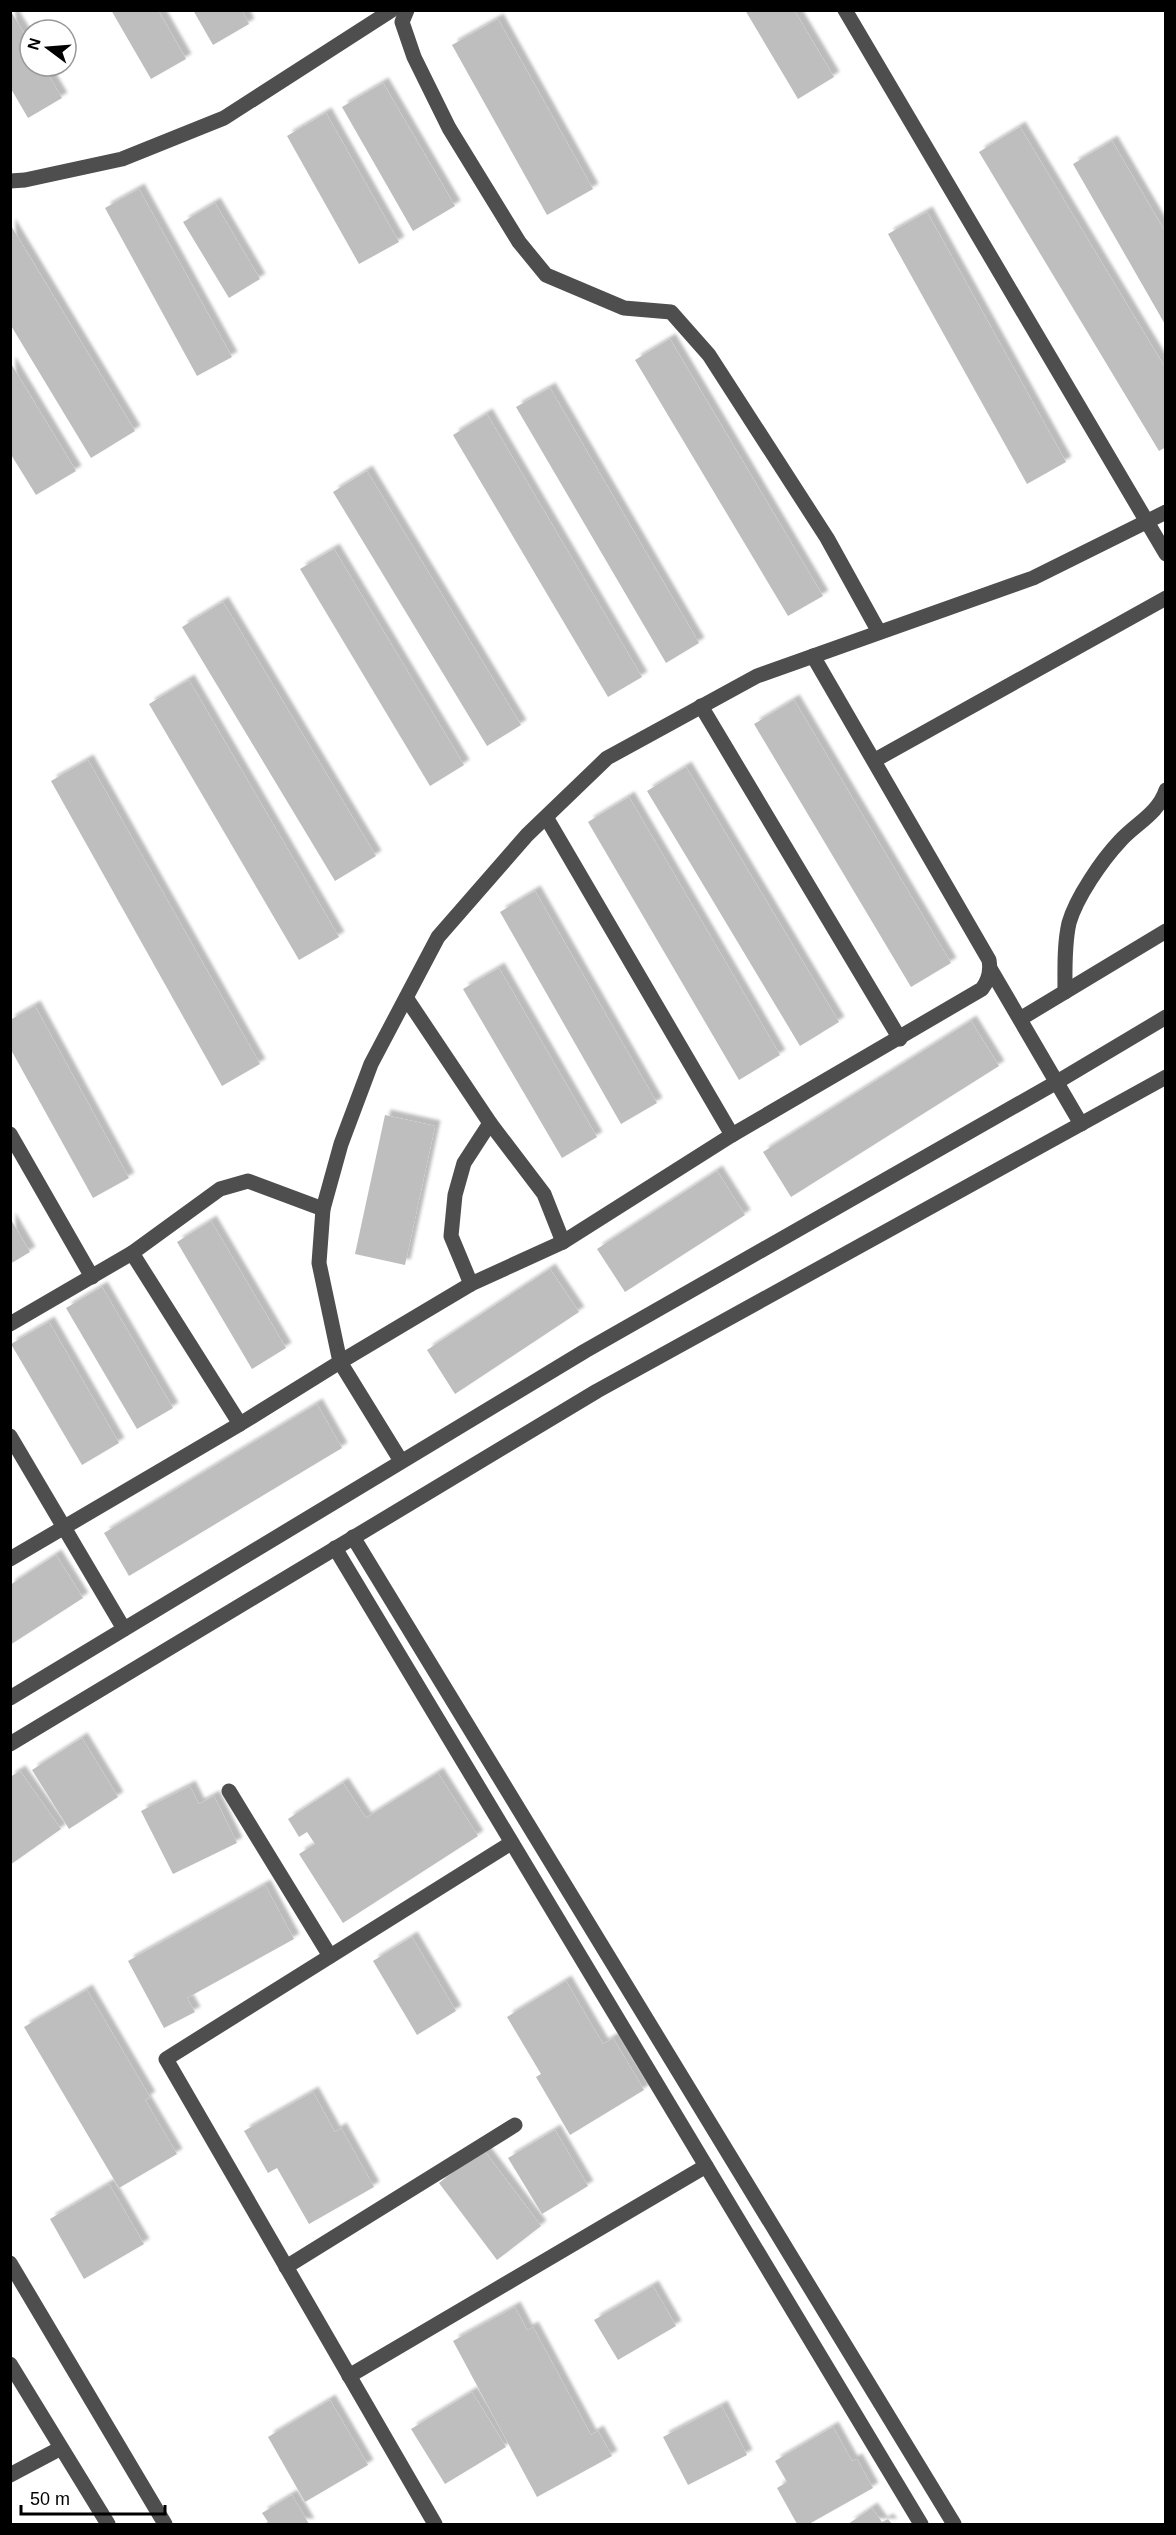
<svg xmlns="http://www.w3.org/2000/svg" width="1176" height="2535" font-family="Helvetica,sans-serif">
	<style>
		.building { fill: #bebebe; filter: url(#shadow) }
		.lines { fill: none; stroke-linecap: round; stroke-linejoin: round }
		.minor { stroke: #4e4e4e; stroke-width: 15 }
	</style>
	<defs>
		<filter id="shadow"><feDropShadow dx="5.5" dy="-5.5" stdDeviation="1.5" flood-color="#0004"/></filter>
	</defs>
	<rect width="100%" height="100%" fill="#fff"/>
	<g class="building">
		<polygon points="10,10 30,43 30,66 43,66 62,98 28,118 10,87"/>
		<polygon points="111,10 158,10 186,59 151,79"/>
		<polygon points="193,10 242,10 249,24 213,45"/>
		<polygon points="745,10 794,10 834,77 798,99"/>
		<polygon points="498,19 593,189 547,215 452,45"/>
		<polygon points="383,83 455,206 413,231 342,107"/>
		<polygon points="326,113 399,242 359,264 287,136"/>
		<polygon points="1020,127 1166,369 1166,447 1159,451 979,152"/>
		<polygon points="1112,141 1166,233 1166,326 1073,164"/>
		<polygon points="139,189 232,357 197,376 105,208"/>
		<polygon points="215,203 260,279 229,298 183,222"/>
		<polygon points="927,212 1066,462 1027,484 888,234"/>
		<polygon points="10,224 135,431 91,458 10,324"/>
		<polygon points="670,339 823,596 788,616 635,360"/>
		<polygon points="10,362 76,471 36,495 10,453"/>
		<polygon points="550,388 699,643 666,663 516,407"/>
		<polygon points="487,414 642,677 608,697 453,435"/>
		<polygon points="367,471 521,725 487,746 333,492"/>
		<polygon points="334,549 464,765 430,786 300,569"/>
		<polygon points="223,602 376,856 335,881 182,627"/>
		<polygon points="189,680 339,937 299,960 149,704"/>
		<polygon points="794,700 951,963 911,987 754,724"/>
		<polygon points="88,760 260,1064 222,1086 51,781"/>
		<polygon points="686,767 839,1022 800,1046 647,791"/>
		<polygon points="629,797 780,1055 739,1080 588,822"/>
		<polygon points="535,891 657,1103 621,1124 500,912"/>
		<polygon points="499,968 597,1137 562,1158 463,989"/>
		<polygon points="35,1006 129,1178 93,1198 10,1048 10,1020"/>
		<polygon points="971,1021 999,1066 791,1197 763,1152"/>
		<polygon points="385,1115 435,1126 405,1265 355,1254"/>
		<polygon points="717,1171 745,1215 625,1292 597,1249"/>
		<polygon points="10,1218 30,1252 10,1264"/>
		<polygon points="211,1221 286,1348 252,1369 177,1242"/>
		<polygon points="550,1269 579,1312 455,1394 427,1350"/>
		<polygon points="102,1287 173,1408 137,1429 66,1308"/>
		<polygon points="49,1322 119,1443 82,1465 11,1344"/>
		<polygon points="317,1404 342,1448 129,1576 104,1533"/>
		<polygon points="56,1555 83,1598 10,1645 10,1585"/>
		<polygon points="82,1738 118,1797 69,1829 32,1770"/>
		<polygon points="20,1771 61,1829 10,1865 10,1777"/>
		<polygon points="438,1773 478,1836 343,1923 299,1854 315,1844 307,1832 299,1837 288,1819 343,1783 366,1818"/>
		<polygon points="190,1786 199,1804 214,1796 237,1843 173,1874 141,1811"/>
		<polygon points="265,1885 294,1939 187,1998 195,2012 164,2028 128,1961"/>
		<polygon points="412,1937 456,2011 417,2035 373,1961"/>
		<polygon points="566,1981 603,2044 613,2038 644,2090 570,2135 536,2077 541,2074 507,2017"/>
		<polygon points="87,1990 150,2097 145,2100 177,2154 119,2188 24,2027"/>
		<polygon points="313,2092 335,2132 341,2128 374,2187 309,2224 277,2168 268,2173 244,2131"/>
		<polygon points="555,2130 588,2186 542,2214 508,2158"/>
		<polygon points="483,2149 541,2226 497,2260 439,2183"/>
		<polygon points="109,2184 144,2244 84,2279 50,2219"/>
		<polygon points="653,2286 676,2326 618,2360 594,2320"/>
		<polygon points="515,2307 527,2330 533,2327 591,2435 598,2431 612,2456 537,2497 453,2341"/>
		<polygon points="472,2392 506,2447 445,2484 411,2429"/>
		<polygon points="330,2400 368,2465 305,2502 268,2437"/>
		<polygon points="722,2406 747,2455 688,2485 663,2437"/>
		<polygon points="833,2427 852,2461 857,2459 873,2488 809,2524 797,2524 777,2488 787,2482 775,2461"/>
		<polygon points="292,2495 309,2524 263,2524 268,2522 262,2513"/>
		<polygon points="872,2508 882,2522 888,2519 892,2524 848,2524"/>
	</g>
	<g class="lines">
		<g class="minor">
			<polyline points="407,10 402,22 414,57 449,128 519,242 546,275 624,308 671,312 709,355 827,538 879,632"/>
			<polyline points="845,10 1166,554"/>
			<polyline points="10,181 25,180 122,159 224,118 392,10"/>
			<polyline points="701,706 900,1039"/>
			<polyline points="875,760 1166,598"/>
			<polyline points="546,817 732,1135"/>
			<polyline points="991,970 1081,1124"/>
			<path d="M 1065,992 C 1065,970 1064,945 1069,923 C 1076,898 1102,860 1120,841 C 1135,824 1158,814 1166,790"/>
			<polyline points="407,999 490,1123 464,1163 455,1195 451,1236 471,1284"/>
			<polyline points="1020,1019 1166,931"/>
			<polyline points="490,1123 544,1194 563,1242"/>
			<polyline points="10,1134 92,1277"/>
			<polyline points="132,1253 220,1189 248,1181 323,1209"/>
			<polyline points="10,1324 132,1253 240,1424"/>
			<polyline points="10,1436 124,1629"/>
			<path d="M 401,1461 L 340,1362 L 471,1284 L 563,1242 L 732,1135 L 982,989 C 989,980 991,971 989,960 L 813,656"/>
			<polyline points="353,1537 954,2524"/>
			<polyline points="335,1548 921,2524"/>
			<polyline points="10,1559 240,1424 340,1362 319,1263 323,1209 341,1144 371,1064 438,937 527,835 607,758 757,676 1033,578 1166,512"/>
			<polyline points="10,1698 585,1351 1057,1082 1166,1017"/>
			<polyline points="10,1744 597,1391 1166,1077"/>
			<polyline points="229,1791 330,1956"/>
			<polyline points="10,2263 165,2524"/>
			<polyline points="286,2267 515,2125"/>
			<polyline points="10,2364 108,2524"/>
			<polyline points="349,2376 706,2166"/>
			<polyline points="10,2475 61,2448"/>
			<polyline points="435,2524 166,2059 511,1843"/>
		</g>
	</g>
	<rect width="1176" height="2535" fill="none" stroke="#000000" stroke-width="24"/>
	<g transform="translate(48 48) rotate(286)"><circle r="28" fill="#ffffff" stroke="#999999" stroke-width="1.5"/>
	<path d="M0-4.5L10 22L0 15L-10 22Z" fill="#000000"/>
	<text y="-9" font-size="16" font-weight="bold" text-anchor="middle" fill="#000000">N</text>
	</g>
	<path d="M21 2505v9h144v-9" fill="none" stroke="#000000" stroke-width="3"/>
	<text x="30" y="2505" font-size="18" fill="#000000" stroke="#ffffff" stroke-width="4.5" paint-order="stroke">50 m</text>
</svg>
